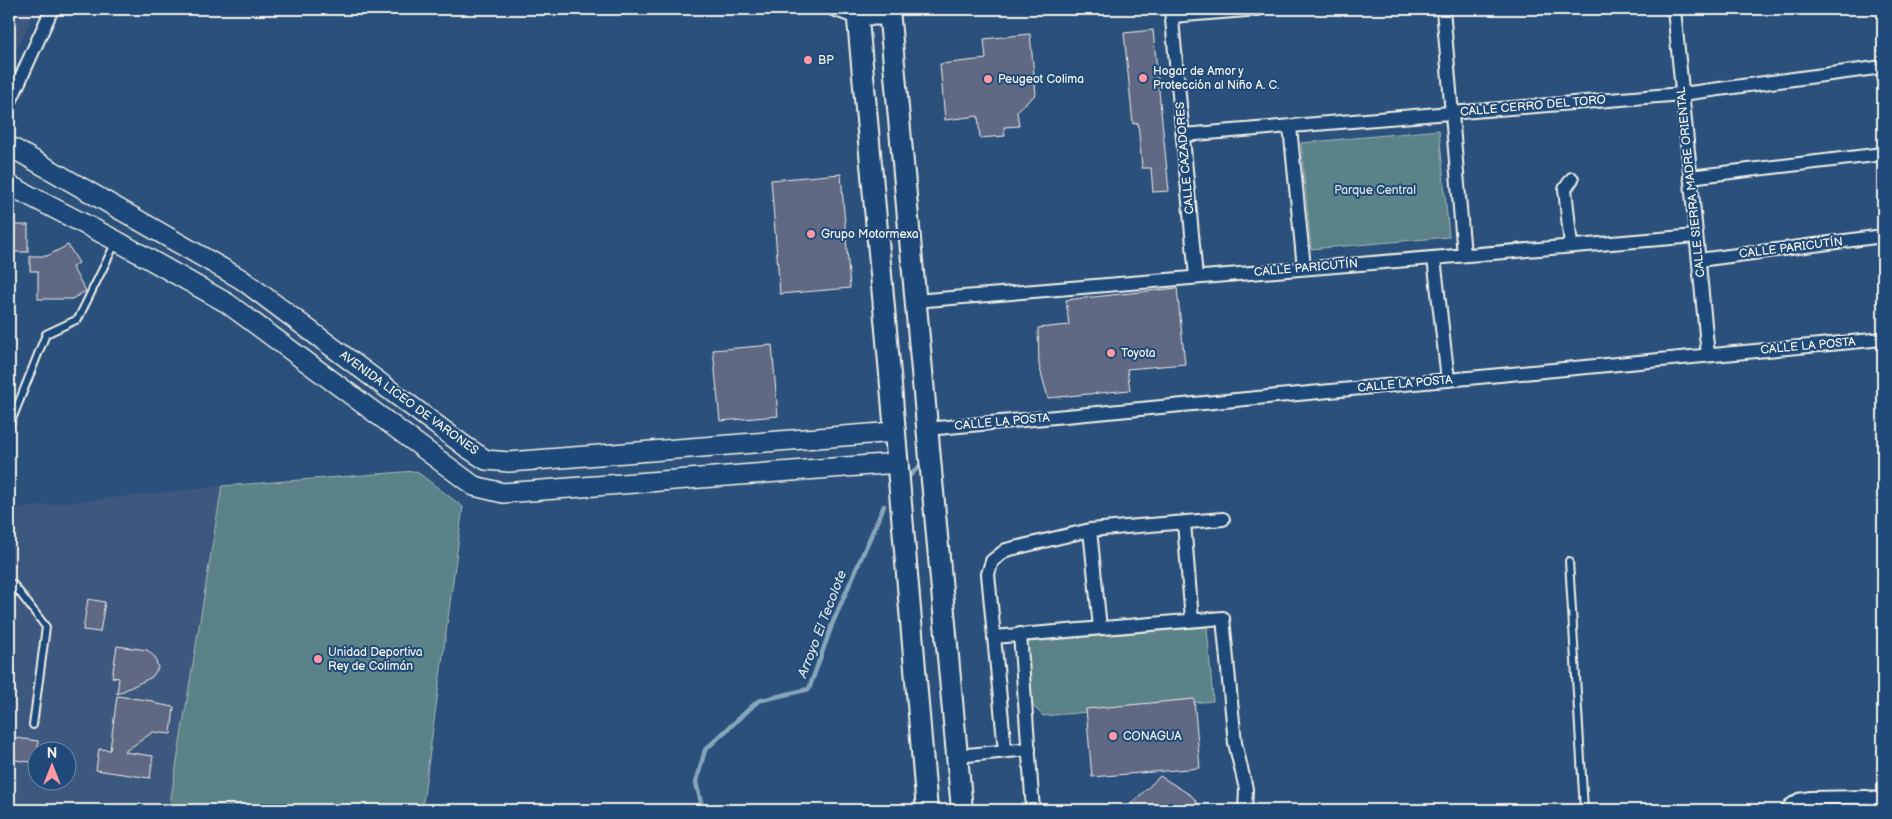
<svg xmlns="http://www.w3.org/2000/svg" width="1892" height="819" font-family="'Balsamiq Sans',sans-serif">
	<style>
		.built { fill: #3c587e; fill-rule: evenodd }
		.green { fill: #5a8288; stroke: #a7bab8 }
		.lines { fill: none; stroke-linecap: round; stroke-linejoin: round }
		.stream { stroke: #88a6bb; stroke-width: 4.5 }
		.building { fill: #616984; stroke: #f4f1e8 }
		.lane-casing { stroke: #f4f1e8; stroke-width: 10 }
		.street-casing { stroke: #f4f1e8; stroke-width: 16 }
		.secondary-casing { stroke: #f4f1e8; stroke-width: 22 }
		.primary-casing { stroke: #f4f1e8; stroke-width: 24 }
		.lane { stroke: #1f4a7a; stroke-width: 6 }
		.street { stroke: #1f4a7a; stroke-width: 12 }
		.secondary { stroke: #1f4a7a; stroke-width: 19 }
		.primary { stroke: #1f4a7a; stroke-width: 20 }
		.poi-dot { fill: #ff9aa2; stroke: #1f4a7a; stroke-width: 2 }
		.labels { text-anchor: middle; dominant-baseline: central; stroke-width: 4; stroke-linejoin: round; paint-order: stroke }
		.poi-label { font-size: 12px; fill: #f4f1e8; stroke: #1f4a7a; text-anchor: start }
		.street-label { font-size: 12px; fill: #f4f1e8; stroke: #1f4a7a }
		.park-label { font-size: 12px; fill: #dde0da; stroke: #1f4a7a }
		.water-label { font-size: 14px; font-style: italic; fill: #d9dedd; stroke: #1f4a7a }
	</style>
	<rect width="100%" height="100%" fill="#2c507c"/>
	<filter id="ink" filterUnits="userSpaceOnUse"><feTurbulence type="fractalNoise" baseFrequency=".02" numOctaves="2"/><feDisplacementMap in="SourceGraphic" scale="10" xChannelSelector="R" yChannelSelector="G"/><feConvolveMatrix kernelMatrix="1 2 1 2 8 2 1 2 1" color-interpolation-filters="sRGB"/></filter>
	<g filter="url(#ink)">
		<g class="built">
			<polygon points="9,9 36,9 9,65"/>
			<path d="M 222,486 L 169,810 L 9,810 L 9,509 ZM 38,752 L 68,752 L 68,782 L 38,782 Z"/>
		</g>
		<g class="green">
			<polygon points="1439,130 1449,237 1311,249 1301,143"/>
			<polygon points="416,471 463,507 422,810 169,810 222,486"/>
			<polygon points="1207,627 1213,701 1043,716 1032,705 1027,642"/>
		</g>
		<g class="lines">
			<g class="stream">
				<polyline points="907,478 920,466"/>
				<polyline points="703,810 696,783 705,750 758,701 809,689 833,622 884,506"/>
			</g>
		</g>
		<g class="building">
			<polygon points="1153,30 1169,191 1153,192 1151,168 1142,168 1138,123 1133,124 1124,33"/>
			<polygon points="1030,34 1036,94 1017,111 1019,126 1004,127 1005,136 980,138 978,116 945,120 940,64 986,59 984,39"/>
			<polygon points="841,174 850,288 780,294 771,180"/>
			<rect x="9" y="225" width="19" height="27"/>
			<polygon points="68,245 79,263 72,267 86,291 72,299 38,299 38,271 30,271 30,256 47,256"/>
			<polygon points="1177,288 1185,364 1127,369 1130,390 1048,398 1039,365 1038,328 1069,325 1066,300"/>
			<polygon points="772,345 778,416 720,421 713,350"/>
			<polygon points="88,599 105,602 100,632 83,630"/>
			<polygon points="117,646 147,650 155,657 158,668 152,677 117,694 119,678 112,677"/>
			<polygon points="117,696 153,701 157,704 174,707 171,734 153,732 124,752 153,756 150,778 96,770 99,749 110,750"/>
			<polygon points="1194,699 1200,768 1092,777 1086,709"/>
			<polygon points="9,737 38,741 38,763 9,759"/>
			<polygon points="1160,776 1192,796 1203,810 1125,810"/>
		</g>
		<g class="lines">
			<g class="lane-casing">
				<g id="lane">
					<polyline points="9,427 46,334 78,319 116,242"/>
					<polyline points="1569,561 1584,810"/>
					<polyline points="9,584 13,584 46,627 33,725"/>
				</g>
			</g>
			<g class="street-casing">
				<g id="street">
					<polyline points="833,9 858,18 890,19"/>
					<polyline points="1171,9 1196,277"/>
					<polyline points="1443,9 1464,255"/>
					<polyline points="1674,9 1708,355"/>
					<polyline points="1172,16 1258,9"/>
					<polyline points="9,104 52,9"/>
					<polyline points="1290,127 1304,268"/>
					<polyline points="1183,135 1682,94 1883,67"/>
					<polyline points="1690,177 1883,154"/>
					<polyline points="1571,246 1565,189 1572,179"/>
					<polyline points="1434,258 1448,380"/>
					<polyline points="1699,260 1883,236"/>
					<polyline points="915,301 1696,236"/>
					<polyline points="927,429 1883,339"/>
					<polyline points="1184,523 1192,620"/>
					<polyline points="1090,530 1100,628"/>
					<polyline points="1020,634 1033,810"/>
					<polyline points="994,637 1223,618 1235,743 1246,789 1245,810"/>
					<polyline points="1005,751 988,574 992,561 1006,550 1090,530 1223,519"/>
					<polyline points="957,756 1029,749"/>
					<polyline points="1787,810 1790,806 1799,800 1811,798 1867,797 1883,801"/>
				</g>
			</g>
			<g class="secondary-casing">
				<g id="secondary">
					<polyline points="9,146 241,279 466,447 486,460 509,462 895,432"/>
					<polyline points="9,185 117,241 227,303 474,486 503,493 898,463"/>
				</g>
			</g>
			<g class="primary-casing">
				<g id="primary">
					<polyline points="857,9 890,374 927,810"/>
					<polyline points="889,9 962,810"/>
				</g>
			</g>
			<use href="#lane" class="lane"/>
			<use href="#street" class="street"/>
			<use href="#secondary" class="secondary"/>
			<use href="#primary" class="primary"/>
		</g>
	</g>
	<g class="poi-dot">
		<circle cx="808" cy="60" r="5"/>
		<circle cx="1143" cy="78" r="5"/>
		<circle cx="988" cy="79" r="5"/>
		<circle cx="811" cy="234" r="5"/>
		<circle cx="1111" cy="353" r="5"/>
		<circle cx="318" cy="659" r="5"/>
		<circle cx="1113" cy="736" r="5"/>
	</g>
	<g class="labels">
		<g class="poi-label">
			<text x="818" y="60">BP</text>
			<text x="1153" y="71">Hogar de Amor y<tspan x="1153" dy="14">Protección al Niño A. C.</tspan></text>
			<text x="998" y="79">Peugeot Colima</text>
			<text x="821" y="234">Grupo Motormexa</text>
			<text x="1121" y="353">Toyota</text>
			<text x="328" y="652">Unidad Deportiva<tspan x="328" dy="14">Rey de Colimán</tspan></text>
			<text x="1123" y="736">CONAGUA</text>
		</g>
		<g class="street-label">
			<text transform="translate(1533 106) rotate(-5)">CALLE CERRO DEL TORO</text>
			<text transform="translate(1185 158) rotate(-95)">CALLE CAZADORES</text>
			<text transform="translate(1691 182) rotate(-96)">CALLE SIERRA MADRE ORIENTAL</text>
			<text transform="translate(1791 248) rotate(-7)">CALLE PARICUTÍN</text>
			<text transform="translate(1306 268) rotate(-5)">CALLE PARICUTÍN</text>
			<text transform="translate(1808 346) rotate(-5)">CALLE LA POSTA</text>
			<text transform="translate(1405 384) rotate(-5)">CALLE LA POSTA</text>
			<text transform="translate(409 403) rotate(36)">AVENIDA LICEO DE VARONES</text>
			<text transform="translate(1002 422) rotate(-5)">CALLE LA POSTA</text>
		</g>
		<g class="park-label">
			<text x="1375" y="190">Parque Central</text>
		</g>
		<g class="water-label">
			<text transform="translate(822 624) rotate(-69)">Arroyo El Tecolote</text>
		</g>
	</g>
	<rect width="1892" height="819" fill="none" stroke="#1f4a7a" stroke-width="30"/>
	<rect x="15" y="15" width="1862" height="789" fill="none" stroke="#f4f1e8" stroke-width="2" filter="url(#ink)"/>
	<g transform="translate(52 766)"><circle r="24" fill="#1f4a7a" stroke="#748da6"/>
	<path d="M0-4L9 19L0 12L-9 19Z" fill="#ff9aa2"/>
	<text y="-8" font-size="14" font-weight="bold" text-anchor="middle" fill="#f4f1e8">N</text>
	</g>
</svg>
